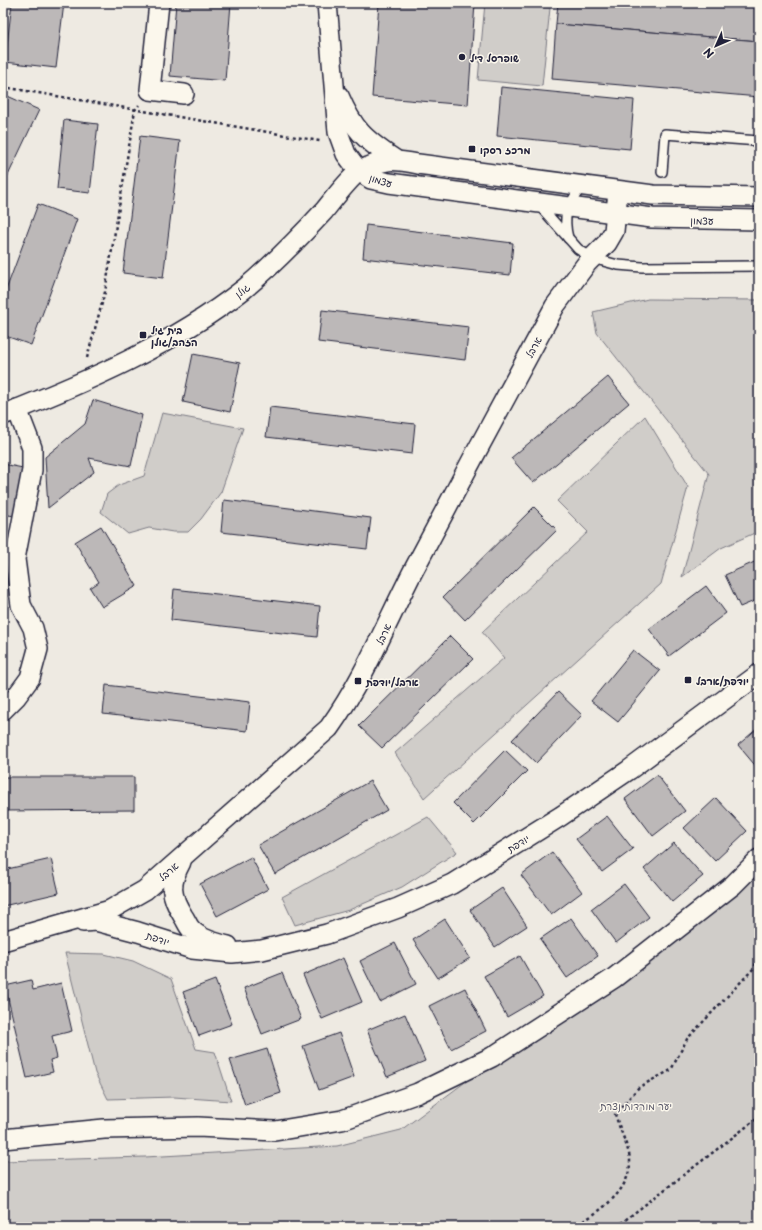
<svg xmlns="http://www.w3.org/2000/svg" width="762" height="1230" font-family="'Playpen Sans','Playpen Sans Hebrew',sans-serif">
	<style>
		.green { fill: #d0cdc9; stroke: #797882 }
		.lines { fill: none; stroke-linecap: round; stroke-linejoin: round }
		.stream { stroke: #716f7c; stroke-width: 6 }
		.building { fill: #bcb8b8; stroke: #22223b }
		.service-casing { stroke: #22223b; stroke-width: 12 }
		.minor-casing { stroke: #22223b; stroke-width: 22 }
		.path { stroke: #22223b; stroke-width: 2.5; stroke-dasharray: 3 3; stroke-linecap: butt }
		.service { stroke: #fbf7ec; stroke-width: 9 }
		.minor { stroke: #fbf7ec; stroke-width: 19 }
		.poi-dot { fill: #22223b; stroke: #fbf7ec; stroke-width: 1.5 }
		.labels { text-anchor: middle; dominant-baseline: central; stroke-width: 3; stroke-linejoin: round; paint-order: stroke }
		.poi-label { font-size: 10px; font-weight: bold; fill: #22223b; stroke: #fbf7ec; text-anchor: start }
		.street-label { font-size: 10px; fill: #22223b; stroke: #fbf7ec }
		.park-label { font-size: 10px; fill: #565566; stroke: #fbf7ec }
	</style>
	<rect width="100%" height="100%" fill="#eeeae2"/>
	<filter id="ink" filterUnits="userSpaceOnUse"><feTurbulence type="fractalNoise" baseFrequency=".025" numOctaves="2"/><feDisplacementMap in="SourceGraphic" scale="8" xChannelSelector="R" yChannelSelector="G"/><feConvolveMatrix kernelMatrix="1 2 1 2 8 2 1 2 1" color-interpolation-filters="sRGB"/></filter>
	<g filter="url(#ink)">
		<g class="green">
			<polygon points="485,3 550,8 542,86 478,80"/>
			<polygon points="648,299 759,300 759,531 721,548 682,577 709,474 597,333 593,312"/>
			<polygon points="162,413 243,428 221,492 201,519 188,532 173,532 149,528 128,534 101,512 107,494 119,485 144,476"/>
			<polygon points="645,416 688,487 661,584 424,798 395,753 504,658 482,632 588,532 557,501"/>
			<polygon points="428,817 457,852 402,887 349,910 295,925 282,897"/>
			<polygon points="759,869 759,1227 3,1227 3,1161 145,1157 337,1146 401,1130 583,994"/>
			<polygon points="65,953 104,954 133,961 171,979 196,1049 215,1052 231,1101 174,1097 108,1099 95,1073"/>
		</g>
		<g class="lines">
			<polyline class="stream" points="758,1227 759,1225"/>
		</g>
		<g class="building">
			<polygon points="12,3 64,3 56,68 5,62"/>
			<polygon points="176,3 231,3 225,81 170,76"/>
			<polygon points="379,3 475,3 468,105 372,97"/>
			<polygon points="558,3 759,3 759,41 556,24"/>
			<polygon points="556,24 759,41 759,97 552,79"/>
			<polygon points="501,87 634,100 630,149 497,136"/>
			<polygon points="3,94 39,110 3,186"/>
			<polygon points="64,120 98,124 90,193 57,189"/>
			<polygon points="140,136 180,141 163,278 123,273"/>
			<polygon points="38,204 77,219 31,345 3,335 3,298"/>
			<polygon points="366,225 513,243 510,275 363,258"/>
			<polygon points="322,310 469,327 465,360 318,342"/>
			<polygon points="193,354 240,363 230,412 183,402"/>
			<polygon points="608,377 629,403 533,483 511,458"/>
			<polygon points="93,400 142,415 131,466 89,458 94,472 48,508 45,457 85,424"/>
			<polygon points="270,407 415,424 412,454 266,437"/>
			<polygon points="3,464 23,468 14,516 3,514"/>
			<polygon points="224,500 371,518 367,549 221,532"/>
			<polygon points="534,507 557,530 465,620 443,597"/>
			<polygon points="101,526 137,586 102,607 90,588 99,582 75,542"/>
			<polygon points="759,560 759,599 740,607 725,575"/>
			<polygon points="706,586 726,613 669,656 649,629"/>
			<polygon points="174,589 320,606 317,637 171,620"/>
			<polygon points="450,636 473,659 382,748 359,726"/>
			<polygon points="633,650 660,671 618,722 591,701"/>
			<polygon points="106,685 250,702 247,731 103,714"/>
			<polygon points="558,692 582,715 536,763 512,740"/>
			<polygon points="759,727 759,770 738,745"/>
			<polygon points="505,750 527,771 474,824 453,803"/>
			<polygon points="657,775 685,811 653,836 625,799"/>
			<polygon points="3,777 134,777 134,810 3,811"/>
			<polygon points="370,781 387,810 275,874 258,845"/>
			<polygon points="716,798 747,831 715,861 684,828"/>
			<polygon points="607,816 633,849 602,872 576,839"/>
			<polygon points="674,843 703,876 672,902 644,869"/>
			<polygon points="552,852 582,892 551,915 521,875"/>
			<polygon points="251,857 268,889 217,916 200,884"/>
			<polygon points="51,859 59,893 3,906 3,870"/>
			<polygon points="624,884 649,917 616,943 591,909"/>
			<polygon points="502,888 527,926 495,947 470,910"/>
			<polygon points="571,918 598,956 567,978 540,939"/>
			<polygon points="445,919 470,958 438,978 413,940"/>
			<polygon points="395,943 416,984 380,1002 360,961"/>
			<polygon points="520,956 543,996 507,1017 484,976"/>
			<polygon points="343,958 362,1002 322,1019 303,975"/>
			<polygon points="282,973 301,1019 262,1034 244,988"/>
			<polygon points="31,980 33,990 61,983 72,1031 52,1036 57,1058 50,1060 53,1072 27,1078 5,986"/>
			<polygon points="215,980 232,1024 199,1036 183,992"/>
			<polygon points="465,988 486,1031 451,1049 429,1006"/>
			<polygon points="405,1014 425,1061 387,1077 367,1030"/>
			<polygon points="339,1033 354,1077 319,1090 303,1046"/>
			<polygon points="267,1049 281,1093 245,1105 230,1060"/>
		</g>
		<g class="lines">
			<g class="service-casing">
				<g id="service">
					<polyline points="662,172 665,134 759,141"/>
					<polyline points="538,204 578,249 592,258 618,265 642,267 759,266"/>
					<path d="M 568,238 C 562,214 568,206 581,187"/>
				</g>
			</g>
			<g class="minor-casing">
				<g id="minor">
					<polyline points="159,3 150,90 184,94"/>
					<polyline points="327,3 338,132 346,154 359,171 371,179 389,183 652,218 759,220"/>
					<path d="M 339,96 C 353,129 364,139 394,159"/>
					<path d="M 3,415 C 86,382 173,345 244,289 C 273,265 299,238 324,211 C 332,201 351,176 360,171 C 385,158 393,159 418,164 L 653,195 L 759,197"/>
					<polyline points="3,710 16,697 30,678 38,649 33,628 21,605 15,559 32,470 32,448 17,409"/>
					<path d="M 181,862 C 169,884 170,895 183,916 C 186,920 188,926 191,929 C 200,939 216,943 228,946"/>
					<polyline points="83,922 96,921 138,932 192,949 232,953 262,950 327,934 398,908 452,884 561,816 629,770 759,674"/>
					<path d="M 3,941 L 110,910 L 145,890 L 329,728 C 364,679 385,626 412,573 C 459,484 507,394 555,306 L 587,263 L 607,243 L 614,231 L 618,192"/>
					<polyline points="3,1139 104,1129 198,1127 275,1131 342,1120 418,1093 492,1057 614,978 733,885 759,859"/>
				</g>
			</g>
			<g class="path">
				<polyline points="3,87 320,141"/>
				<polyline points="87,358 105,292 135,110 139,105"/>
				<path d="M 573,1227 C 598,1213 631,1192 630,1160 C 630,1151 618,1125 615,1114 L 639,1087 L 671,1070 L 687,1039 L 754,968 L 759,956"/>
				<polyline points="616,1227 759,1117"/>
			</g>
			<use href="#service" class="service"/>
			<use href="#minor" class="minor"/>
		</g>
	</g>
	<g class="poi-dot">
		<circle cx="462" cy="57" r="4"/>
		<rect x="468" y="145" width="8" height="8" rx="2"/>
		<rect x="139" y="331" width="8" height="8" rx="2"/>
		<rect x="684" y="676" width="8" height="8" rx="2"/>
		<rect x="354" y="677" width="8" height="8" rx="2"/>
	</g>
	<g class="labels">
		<g class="poi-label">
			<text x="470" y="57">שופרסל דיל</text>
			<text x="480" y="149">מרכז רסקו</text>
			<text x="151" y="329">בית גיל<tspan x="151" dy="12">הזהב/גולן</tspan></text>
			<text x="696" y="680">יודפת/ארבל</text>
			<text x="366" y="681">ארבל/יודפת</text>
		</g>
		<g class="street-label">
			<text transform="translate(381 180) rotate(17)">עצמון</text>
			<text transform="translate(702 220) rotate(1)">עצמון</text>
			<text transform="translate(242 290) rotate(-38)">גולן</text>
			<text transform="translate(533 347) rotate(-62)">ארבל</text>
			<text transform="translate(383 634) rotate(-66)">ארבל</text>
			<text transform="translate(518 843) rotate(-32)">יודפת</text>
			<text transform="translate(168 871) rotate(-41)">ארבל</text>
			<text transform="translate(158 938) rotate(18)">יודפת</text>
		</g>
		<g class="park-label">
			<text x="636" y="1105">יער מורדות נצרת</text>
		</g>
	</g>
	<rect width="762" height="1230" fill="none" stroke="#fbf7ec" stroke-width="16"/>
	<rect x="8" y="8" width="746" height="1214" fill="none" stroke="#22223b" stroke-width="1.5" filter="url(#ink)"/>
	<g transform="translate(716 46) rotate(225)" stroke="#fbf7ec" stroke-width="3" paint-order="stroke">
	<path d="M0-3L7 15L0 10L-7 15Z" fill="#22223b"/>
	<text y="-6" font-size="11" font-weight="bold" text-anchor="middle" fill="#22223b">N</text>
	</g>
</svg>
